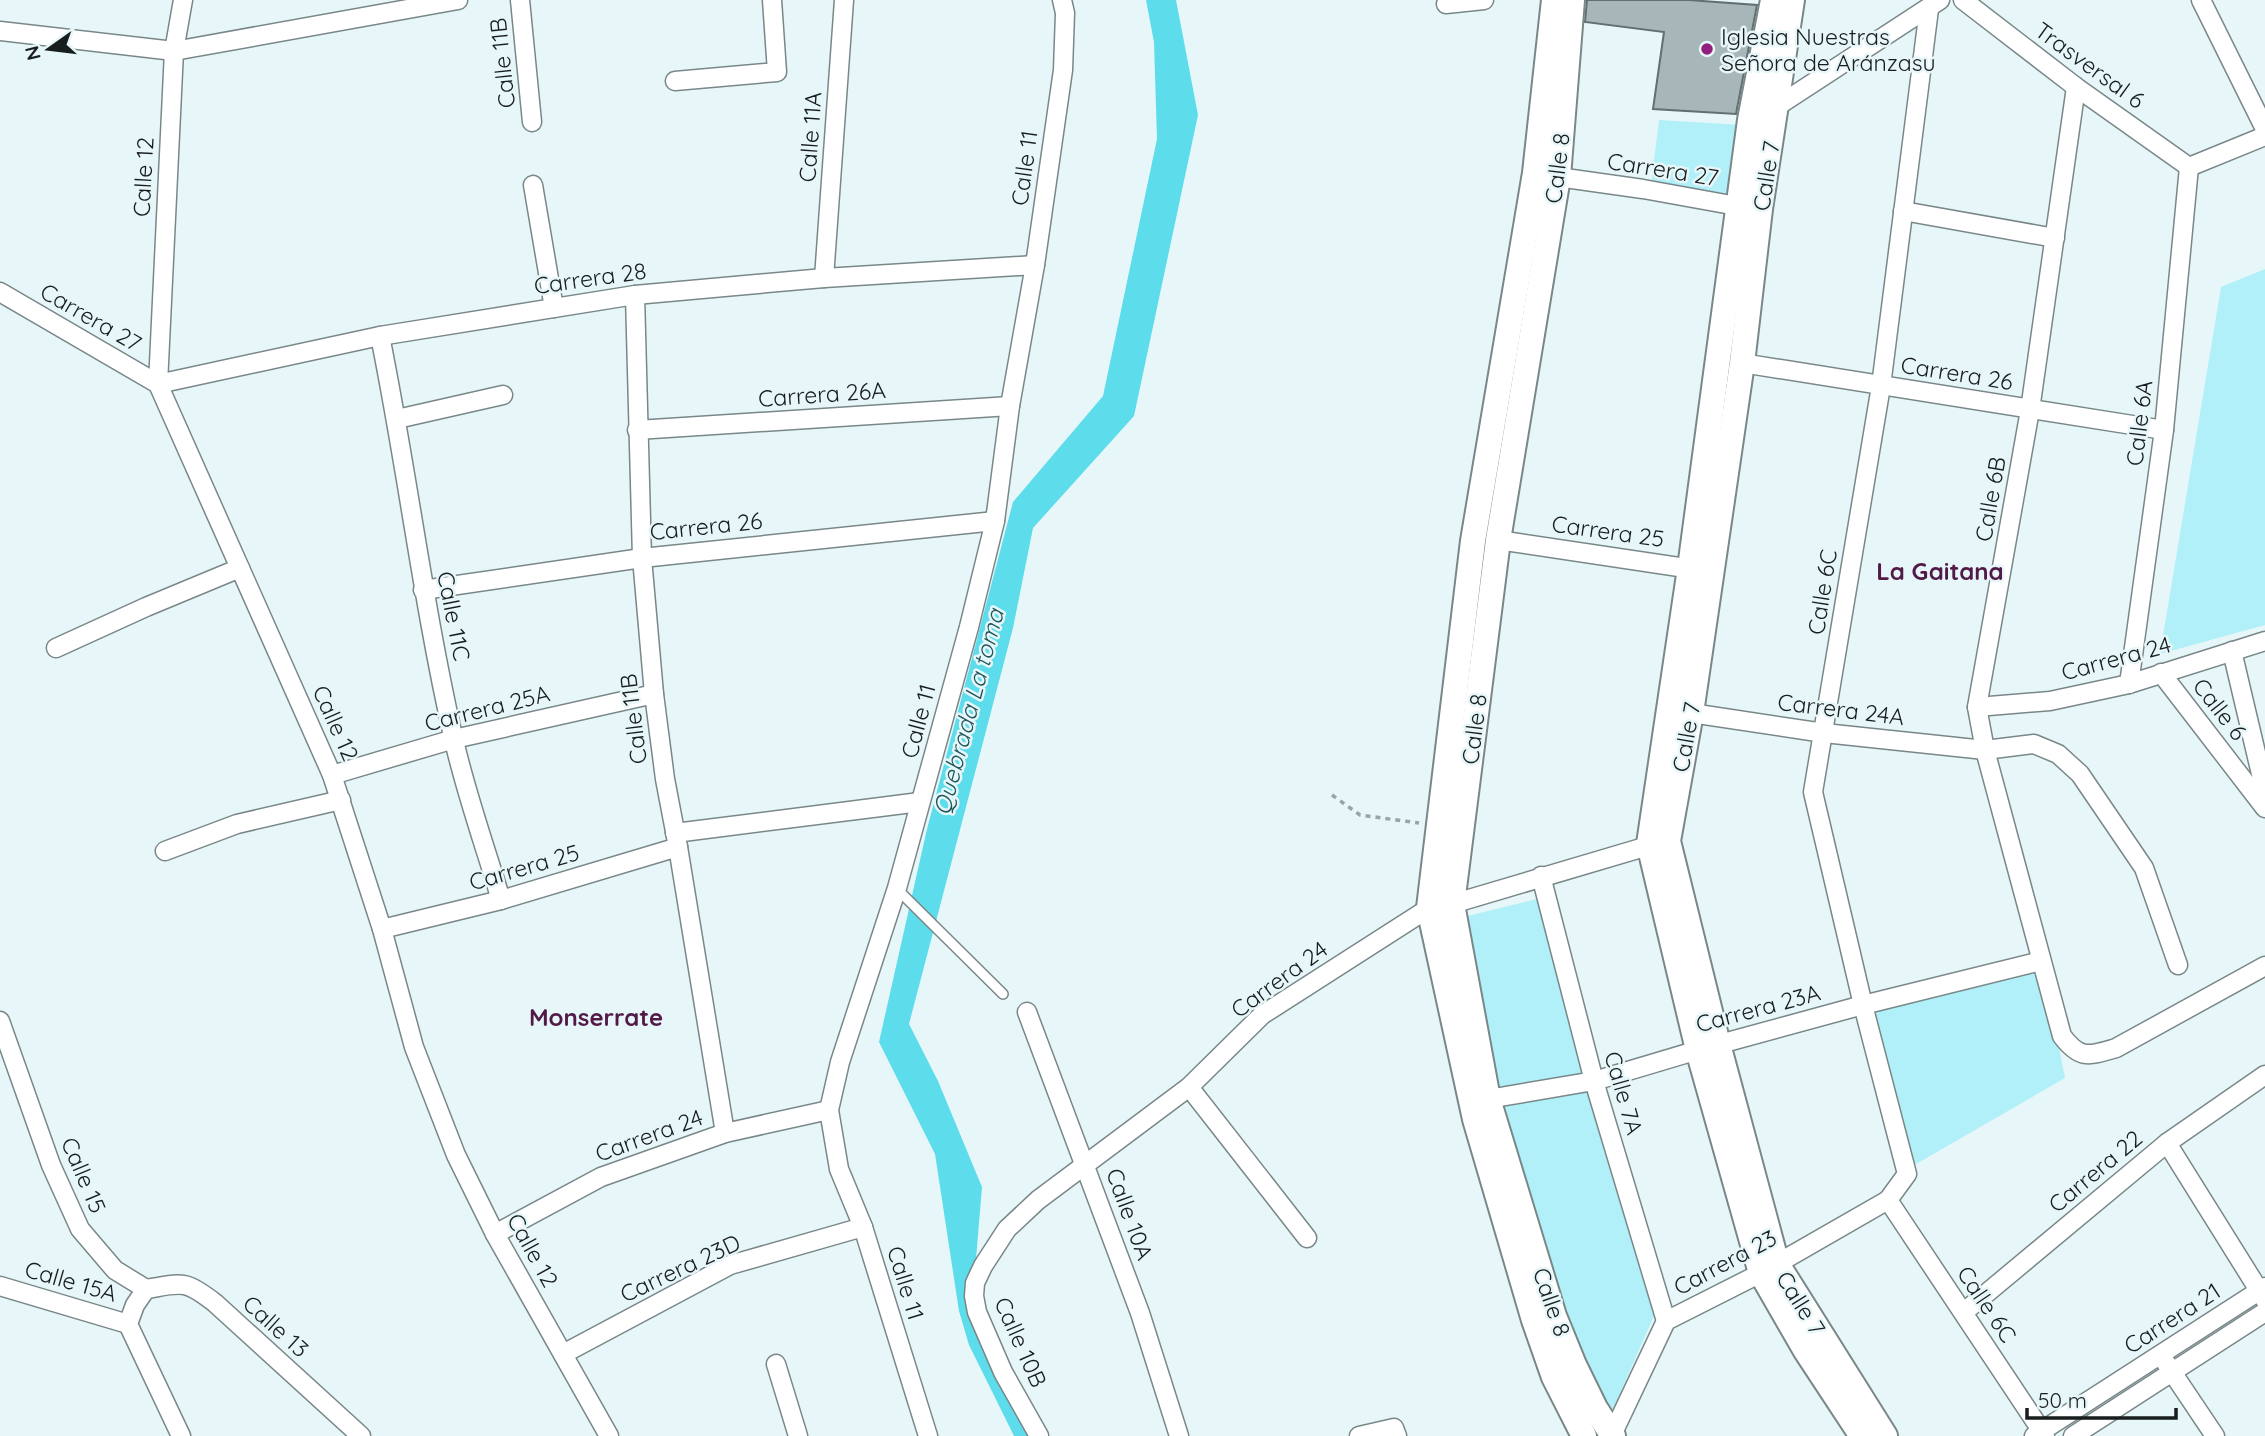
<svg xmlns="http://www.w3.org/2000/svg" width="2265" height="1436" font-family="Quicksand,sans-serif">
	<style>
		.green { fill: #b1f0f8 }
		.water { fill: #5ddcec }
		.building { fill: #a7b6b8; stroke: #616f71; stroke-width: 2 }
		.lines { fill: none; stroke-linecap: round; stroke-linejoin: round }
		.lane-casing { stroke: #798789; stroke-width: 12 }
		.street-casing { stroke: #798789; stroke-width: 21 }
		.secondary-casing { stroke: #798789; stroke-width: 28 }
		.path { stroke: #98a4a6; stroke-width: 3.5; stroke-dasharray: 5 5; stroke-linecap: butt }
		.lane { stroke: #fff; stroke-width: 9 }
		.street { stroke: #fff; stroke-width: 18 }
		.secondary { stroke: #fff; stroke-width: 24 }
		.poi-dot { fill: #93207f; stroke: #e7f7f9; stroke-width: 2.5 }
		.labels { text-anchor: middle; dominant-baseline: central; stroke-width: 5; stroke-linejoin: round; paint-order: stroke }
		.poi-label { font-size: 23px; fill: #181d1e; stroke: #e7f7f9; text-anchor: start }
		.street-label { font-size: 23px; fill: #181d1e; stroke: #e7f7f9 }
		.neighbourhood-label { font-size: 24px; font-weight: bold; fill: #521b47; stroke: #e7f7f9 }
		.water-label { font-size: 24px; font-style: italic; fill: #1f555c; stroke: #e7f7f9 }
	</style>
	<rect width="100%" height="100%" fill="#e7f7f9"/>
	<g class="green">
		<polygon points="1659,120 1743,125 1733,199 1651,185"/>
		<polygon points="2265,269 2265,625 2160,654 2221,287"/>
		<polygon points="1537,899 1586,1087 1654,1316 1613,1409 1601,1397 1562,1312 1500,1097 1463,917"/>
		<polygon points="2038,966 2057,1037 2065,1078 1911,1167 1870,1008"/>
	</g>
	<polygon class="water" points="1146,0 1176,0 1198,115 1134,416 1033,528 1013,628 909,1024 938,1081 982,1187 972,1307 1032,1436 1014,1436 969,1345 959,1311 935,1154 879,1042 927,829 1013,502 1103,396 1157,139 1154,42"/>
	<polygon class="building" points="1587,0 1689,0 1757,5 1736,114 1653,109 1664,32 1585,22"/>
	<g class="lines">
		<g class="lane-casing">
			<polyline id="lane" points="897,889 1003,994"/>
		</g>
		<g class="street-casing">
			<g id="street">
				<polyline points="183,0 174,51 158,384 332,775 382,929 414,1047 456,1155 495,1234 609,1436"/>
				<polyline points="520,0 532,122"/>
				<polyline points="1963,0 2076,87 2189,167"/>
				<polyline points="2201,0 2265,129"/>
				<polyline points="1446,4 1484,0"/>
				<polyline points="0,31 174,51 458,0"/>
				<polyline points="675,81 777,72 772,0"/>
				<path d="M 2076,87 L 2030,410 L 1977,707 L 1985,750 L 2062,1036 C 2080,1060 2089,1056 2116,1048 L 2265,966"/>
				<polyline points="1770,111 1940,0"/>
				<polyline points="2189,167 2265,136"/>
				<polyline points="1558,177 1643,189 1748,208"/>
				<polyline points="533,185 554,308"/>
				<polyline points="1903,211 2055,238"/>
				<polyline points="824,278 844,0"/>
				<polyline points="0,292 158,384"/>
				<polyline points="635,295 642,558 654,694 665,779 678,847 725,1133"/>
				<path d="M 380,336 C 407,469 423,604 453,736 C 465,791 485,846 501,900"/>
				<polyline points="1742,363 2164,430"/>
				<polyline points="158,384 380,336 635,295 824,278 1035,265"/>
				<polyline points="397,419 503,395"/>
				<polyline points="637,430 1010,406"/>
				<polyline points="1498,540 1699,570"/>
				<polyline points="423,590 642,558 995,521"/>
				<polyline points="56,648 146,607 240,568"/>
				<polyline points="2232,651 2265,791"/>
				<polyline points="2161,673 2265,808"/>
				<polyline points="2129,684 2164,430 2189,167"/>
				<polyline points="1977,707 2050,701 2129,684 2265,641"/>
				<polyline points="1691,713 1824,733 1985,750 2034,744 2058,754 2080,774 2144,868 2178,965"/>
				<polyline points="332,775 454,739 654,694"/>
				<polyline points="675,833 920,802"/>
				<polyline points="165,851 237,824 341,800"/>
				<polyline points="1541,876 1594,1081 1666,1321"/>
				<polyline points="382,929 501,900 678,847"/>
				<polyline points="1027,1012 1140,1313 1179,1436"/>
				<polyline points="0,1021 51,1165 80,1229 115,1270 146,1289"/>
				<polyline points="1189,1087 1307,1238"/>
				<polyline points="1488,1099 1594,1081 1698,1050 1863,1005 2041,961"/>
				<polyline points="2167,1143 2265,1300"/>
				<polyline points="1888,1200 2045,1436"/>
				<polyline points="495,1234 601,1177 725,1133 829,1110"/>
				<polyline points="0,1286 128,1324"/>
				<path d="M 146,1289 C 183,1283 184,1279 215,1303 L 361,1436"/>
				<polyline points="146,1289 135,1305 128,1324 181,1436"/>
				<polyline points="1964,1312 2167,1143 2265,1075"/>
				<polyline points="563,1354 730,1265 863,1227"/>
				<polyline points="2166,1363 2215,1436"/>
				<polyline points="776,1364 798,1436"/>
				<polyline points="1612,1435 1666,1321 1761,1273 1888,1200 1907,1174 1863,1005 1813,792 1881,386 1929,9"/>
				<polyline points="928,1436 863,1227 839,1169 829,1110 840,1062 897,888 969,627 995,521 1010,406 1035,265 1063,70 1065,13 1062,0"/>
				<polyline points="1039,1436 1003,1372 977,1312 974,1296 975,1283 983,1266 1007,1229 1038,1200 1189,1087 1262,1015 1429,908 1452,904 1658,843"/>
				<polyline points="1359,1436 1394,1428 1397,1436"/>
				<polyline points="2034,1436 2265,1287"/>
				<polyline points="2073,1436 2265,1312"/>
			</g>
		</g>
		<g class="secondary-casing">
			<g id="secondary">
				<polyline points="1554,0 1535,173 1473,541 1429,908 1475,1119 1534,1320 1554,1377 1584,1436"/>
				<polyline points="1572,0 1558,177 1498,540 1452,904 1488,1099 1554,1316 1574,1365 1595,1408 1613,1436"/>
				<polyline points="1773,0 1750,120 1690,568 1649,844 1698,1050 1761,1273 1806,1351 1862,1436"/>
				<polyline points="1792,0 1760,209 1742,363 1691,713 1668,841 1718,1044 1777,1264 1885,1436"/>
			</g>
		</g>
		<polyline class="path" points="1332,795 1360,815 1419,823"/>
		<use href="#lane" class="lane"/>
		<use href="#street" class="street"/>
		<use href="#secondary" class="secondary"/>
	</g>
	<circle class="poi-dot" cx="1707" cy="49" r="7"/>
	<g class="labels">
		<g class="poi-label">
			<text x="1721" y="36">Iglesia Nuestras<tspan x="1721" dy="26">Señora de Aránzasu</tspan></text>
		</g>
		<g class="street-label">
			<text transform="translate(502 63) rotate(-96)">Calle 11B</text>
			<text transform="translate(2090 65) rotate(36)">Trasversal 6</text>
			<text transform="translate(810 137) rotate(-86)">Calle 11A</text>
			<text transform="translate(1024 168) rotate(-82)">Calle 11</text>
			<text transform="translate(1557 168) rotate(-83)">Calle 8</text>
			<text transform="translate(1663 169) rotate(9)">Carrera 27</text>
			<text transform="translate(1766 176) rotate(-81)">Calle 7</text>
			<text transform="translate(143 177) rotate(-87)">Calle 12</text>
			<text transform="translate(590 278) rotate(-8)">Carrera 28</text>
			<text transform="translate(91 317) rotate(30)">Carrera 27</text>
			<text transform="translate(1957 373) rotate(9)">Carrera 26</text>
			<text transform="translate(822 394) rotate(-4)">Carrera 26A</text>
			<text transform="translate(2139 423) rotate(-83)">Calle 6A</text>
			<text transform="translate(1990 499) rotate(-80)">Calle 6B</text>
			<text transform="translate(706 526) rotate(-6)">Carrera 26</text>
			<text transform="translate(1608 531) rotate(8)">Carrera 25</text>
			<text transform="translate(1822 592) rotate(-81)">Calle 6C</text>
			<text transform="translate(454 616) rotate(79)">Calle 11C</text>
			<text transform="translate(2116 658) rotate(-15)">Carrera 24</text>
			<text transform="translate(487 708) rotate(-14)">Carrera 25A</text>
			<text transform="translate(1841 709) rotate(7)">Carrera 24A</text>
			<text transform="translate(2220 709) rotate(52)">Calle 6</text>
			<text transform="translate(633 719) rotate(-97)">Calle 11B</text>
			<text transform="translate(918 721) rotate(-75)">Calle 11</text>
			<text transform="translate(336 723) rotate(66)">Calle 12</text>
			<text transform="translate(1474 729) rotate(-83)">Calle 8</text>
			<text transform="translate(1686 737) rotate(-80)">Calle 7</text>
			<text transform="translate(524 867) rotate(-16)">Carrera 25</text>
			<text transform="translate(1279 979) rotate(-36)">Carrera 24</text>
			<text transform="translate(1758 1008) rotate(-15)">Carrera 23A</text>
			<text transform="translate(1624 1093) rotate(74)">Calle 7A</text>
			<text transform="translate(649 1135) rotate(-20)">Carrera 24</text>
			<text transform="translate(2095 1171) rotate(-40)">Carrera 22</text>
			<text transform="translate(84 1175) rotate(67)">Calle 15</text>
			<text transform="translate(1130 1214) rotate(70)">Calle 10A</text>
			<text transform="translate(533 1250) rotate(61)">Calle 12</text>
			<text transform="translate(1725 1262) rotate(-28)">Carrera 23</text>
			<text transform="translate(680 1268) rotate(-25)">Carrera 23D</text>
			<text transform="translate(71 1281) rotate(16)">Calle 15A</text>
			<text transform="translate(906 1283) rotate(73)">Calle 11</text>
			<text transform="translate(1552 1302) rotate(71)">Calle 8</text>
			<text transform="translate(1801 1303) rotate(58)">Calle 7</text>
			<text transform="translate(1987 1304) rotate(56)">Calle 6C</text>
			<text transform="translate(2172 1318) rotate(-33)">Carrera 21</text>
			<text transform="translate(276 1326) rotate(42)">Calle 13</text>
			<text transform="translate(1021 1342) rotate(66)">Calle 10B</text>
		</g>
		<g class="neighbourhood-label">
			<text x="1940" y="571">La Gaitana</text>
			<text x="596" y="1017">Monserrate</text>
		</g>
		<g class="water-label">
			<text transform="translate(968 712) rotate(-75)">Quebrada La toma</text>
		</g>
	</g>
	<g transform="translate(49 49) rotate(256)" stroke="#e7f7f9" stroke-width="5" paint-order="stroke">
	<path d="M0-5L12 26L0 18L-12 26Z" fill="#181d1e"/>
	<text y="-10" font-size="19" font-weight="bold" text-anchor="middle" fill="#181d1e">N</text>
	</g>
	<path d="M2027 1408v10h149v-10" fill="none" stroke="#181d1e" stroke-width="3.5"/>
	<text x="2038" y="1408" font-size="21" fill="#181d1e" stroke="#e7f7f9" stroke-width="5" paint-order="stroke">50 m</text>
</svg>
